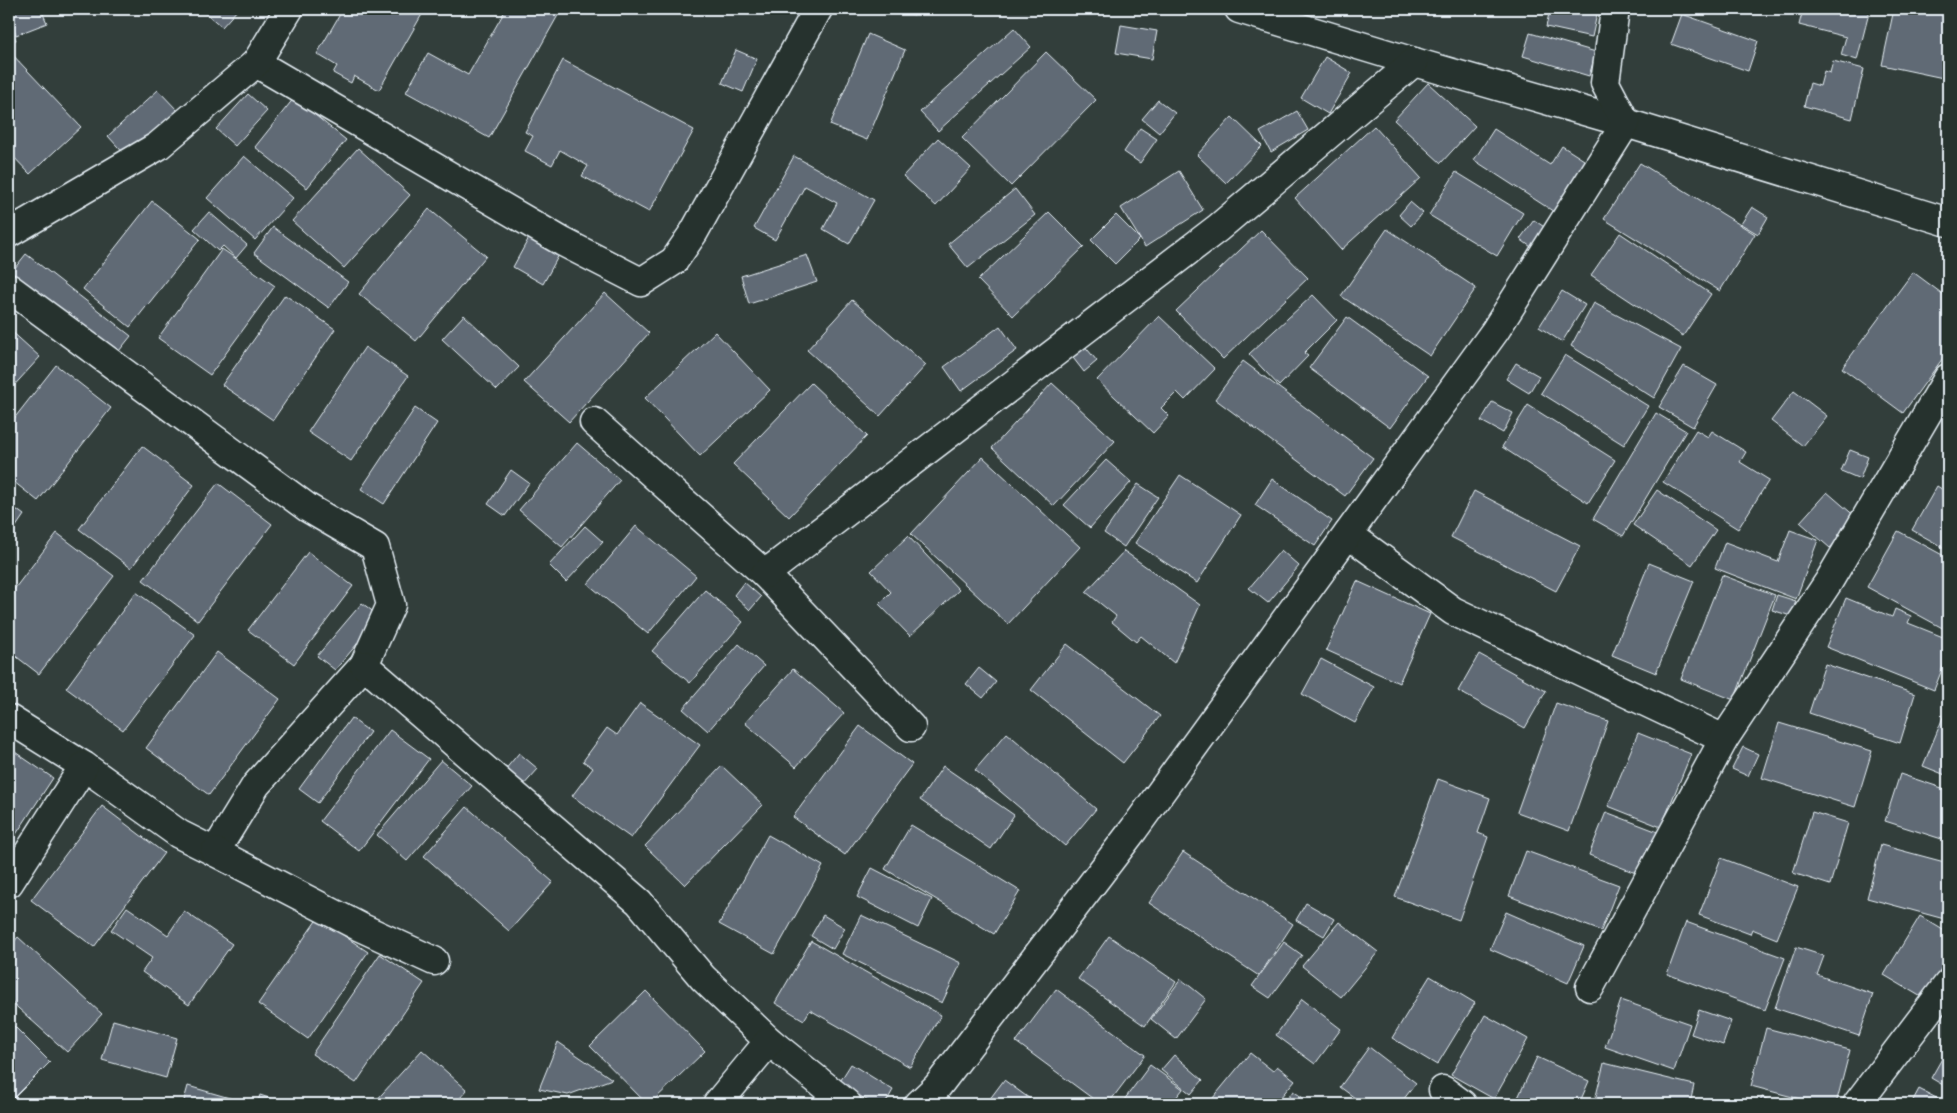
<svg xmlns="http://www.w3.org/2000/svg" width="1957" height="1113" font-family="Mali,sans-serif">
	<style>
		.building { fill: #616a74; stroke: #e8f1f8 }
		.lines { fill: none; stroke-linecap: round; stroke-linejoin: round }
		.minor-casing { stroke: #e8f1f8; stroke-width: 31 }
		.minor { stroke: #26332d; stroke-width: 28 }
	</style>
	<rect width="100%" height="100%" fill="#323e3b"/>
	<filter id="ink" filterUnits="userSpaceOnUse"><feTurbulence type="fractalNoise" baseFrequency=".02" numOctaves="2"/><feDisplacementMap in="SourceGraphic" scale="10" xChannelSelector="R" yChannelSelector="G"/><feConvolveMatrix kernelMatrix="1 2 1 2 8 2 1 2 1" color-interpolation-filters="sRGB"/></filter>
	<g filter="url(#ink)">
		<g class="building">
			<polygon points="9,9 41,9 47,23 16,35 9,17"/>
			<polygon points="201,9 238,9 222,27"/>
			<polygon points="343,9 425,9 379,90 354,76 351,83 333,73 337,66 317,54"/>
			<polygon points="506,9 561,10 489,138 406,92 428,53 468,75"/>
			<polygon points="895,9 916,9 914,15"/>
			<polygon points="1550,9 1598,9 1592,37 1546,27"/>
			<polygon points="1803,9 1870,9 1857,60 1841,55 1846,37 1799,25"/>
			<polygon points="1894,9 1948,9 1948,79 1882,65"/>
			<polygon points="1682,14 1758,41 1748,71 1671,44"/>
			<polygon points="9,24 16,40 9,43"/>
			<polygon points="1121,25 1157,31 1152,59 1116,53"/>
			<polygon points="1014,28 1031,47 938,131 920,112"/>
			<polygon points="1530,33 1596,52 1589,76 1523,56"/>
			<polygon points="868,34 905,50 867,140 830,125"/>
			<polygon points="736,50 757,59 743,92 722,83"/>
			<polygon points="9,51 81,127 30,174 9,152"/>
			<polygon points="1046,52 1096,100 1011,186 962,138"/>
			<polygon points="1325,57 1352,73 1328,114 1301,98"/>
			<polygon points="563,60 694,130 649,212 582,176 588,166 560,150 552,165 525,151 533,136 525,132"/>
			<polygon points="1833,61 1864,69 1852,119 1804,106 1810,83 1820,86 1824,71 1830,73"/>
			<polygon points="1428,83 1475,126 1441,163 1394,120"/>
			<polygon points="158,90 178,111 127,157 108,136"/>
			<polygon points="248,94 267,111 235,146 216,129"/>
			<polygon points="294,98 346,140 307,188 255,147"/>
			<polygon points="1158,100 1175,113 1159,133 1142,119"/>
			<polygon points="1297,111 1308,130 1271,152 1260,132"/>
			<polygon points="1232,117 1262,146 1226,183 1197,155"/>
			<polygon points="1374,126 1421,178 1341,250 1295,198"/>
			<polygon points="1140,128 1157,139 1140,163 1124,152"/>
			<polygon points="1494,129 1550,165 1562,146 1595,167 1562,217 1474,160"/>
			<polygon points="938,138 971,168 936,206 903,176"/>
			<polygon points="358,148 410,195 344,268 292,221"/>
			<polygon points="244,156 293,198 255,240 207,198"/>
			<polygon points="794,156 874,200 849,244 823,229 837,203 805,186 775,240 754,228"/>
			<polygon points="1640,163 1755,234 1720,291 1604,219"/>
			<polygon points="1179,171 1203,210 1145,247 1121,208"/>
			<polygon points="1456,172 1523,213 1497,256 1429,215"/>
			<polygon points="1015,189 1035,215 968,268 948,244"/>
			<polygon points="152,201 200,239 130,327 83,289"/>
			<polygon points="1410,202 1423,213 1411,226 1399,215"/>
			<polygon points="1752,207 1768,217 1758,234 1741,224"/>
			<polygon points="429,209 486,256 416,341 359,294"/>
			<polygon points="209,212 247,245 236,258 223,246 218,251 194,229"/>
			<polygon points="1049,212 1084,247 1013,316 978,280"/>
			<polygon points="1116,215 1140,239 1115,264 1091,240"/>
			<polygon points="1534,220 1553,233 1538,252 1520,239"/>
			<polygon points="273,227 348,282 329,308 254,253"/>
			<polygon points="1387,229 1476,288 1430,356 1341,296"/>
			<polygon points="1261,230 1308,278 1223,359 1176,311"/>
			<polygon points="1620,233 1711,294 1683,336 1591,275"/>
			<polygon points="530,236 560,253 543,284 513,267"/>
			<polygon points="222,249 275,286 210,375 158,338"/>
			<polygon points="26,254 131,336 115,356 10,274"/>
			<polygon points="807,255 817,282 749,304 741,276"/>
			<polygon points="1913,272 1948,298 1948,351 1903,413 1842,368"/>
			<polygon points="1562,291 1585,305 1562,342 1539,327"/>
			<polygon points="605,293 649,333 569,422 524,382"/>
			<polygon points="285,295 335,329 273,420 222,385"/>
			<polygon points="1313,295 1337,320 1304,353 1308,356 1279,386 1249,354"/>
			<polygon points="852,300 926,365 880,416 807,350"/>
			<polygon points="1594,303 1681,349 1654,398 1571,346"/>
			<polygon points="464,315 519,367 497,390 442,339"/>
			<polygon points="1159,316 1215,369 1185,400 1177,392 1161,408 1169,416 1153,433 1097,380"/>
			<polygon points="1347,317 1428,376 1390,428 1309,368"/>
			<polygon points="1000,326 1017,350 961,391 944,367"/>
			<polygon points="9,329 40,357 9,391"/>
			<polygon points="715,332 770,390 700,456 645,398"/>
			<polygon points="1083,344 1097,361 1084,372 1070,354"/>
			<polygon points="365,347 408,376 351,461 308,432"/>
			<polygon points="1565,355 1648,406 1624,445 1541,393"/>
			<polygon points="1243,361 1373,458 1345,496 1215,399"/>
			<polygon points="1516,363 1539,376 1529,393 1506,379"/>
			<polygon points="56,365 111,408 38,501 9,478 9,425"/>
			<polygon points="1684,366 1717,385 1693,427 1659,407"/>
			<polygon points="811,383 867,436 789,517 733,464"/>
			<polygon points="1052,383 1115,441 1054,506 992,448"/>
			<polygon points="1794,391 1827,416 1803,446 1771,421"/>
			<polygon points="1492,402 1513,413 1503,433 1481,421"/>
			<polygon points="1528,405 1615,460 1588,503 1502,447"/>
			<polygon points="415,408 437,423 384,504 361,489"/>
			<polygon points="1656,413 1686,431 1623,536 1593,519"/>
			<polygon points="1696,430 1708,437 1712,431 1746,452 1740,462 1769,480 1738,529 1663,482"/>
			<polygon points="577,443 620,480 562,547 519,510"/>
			<polygon points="142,446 194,485 131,568 79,529"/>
			<polygon points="1850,450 1868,457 1860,479 1841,471"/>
			<polygon points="983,457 1080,547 1008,624 911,534"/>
			<polygon points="1106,460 1131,482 1090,528 1064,505"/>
			<polygon points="511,470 529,483 505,516 488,504"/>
			<polygon points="1180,475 1241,515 1197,583 1135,543"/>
			<polygon points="1272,479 1332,521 1315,546 1255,505"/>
			<polygon points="218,483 272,524 198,621 143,580"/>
			<polygon points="1138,484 1158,497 1124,547 1104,533"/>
			<polygon points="1937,486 1948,493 1948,550 1912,530"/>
			<polygon points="1657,490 1716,530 1692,565 1633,525"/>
			<polygon points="1474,491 1580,546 1556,591 1451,537"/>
			<polygon points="1827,492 1857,518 1830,548 1800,522"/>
			<polygon points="9,504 24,515 9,537"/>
			<polygon points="585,526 603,542 566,582 549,565"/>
			<polygon points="636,526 696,576 648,634 588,584"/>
			<polygon points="1790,530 1818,540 1796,599 1715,568 1725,542 1778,562"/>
			<polygon points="1898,531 1948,558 1948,631 1867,587"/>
			<polygon points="57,533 114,576 39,674 9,651 9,596"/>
			<polygon points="908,536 959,590 910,636 879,604 891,592 871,571"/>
			<polygon points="1281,550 1299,566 1268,603 1249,588"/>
			<polygon points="1124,551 1200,605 1174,663 1141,636 1136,642 1112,622 1116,616 1086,592"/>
			<polygon points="308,552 353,586 294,664 248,630"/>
			<polygon points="1649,563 1694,581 1656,673 1612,655"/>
			<polygon points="1722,575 1775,595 1734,700 1681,679"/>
			<polygon points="1357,581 1430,614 1399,683 1326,650"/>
			<polygon points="744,582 761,597 750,610 734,595"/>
			<polygon points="705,590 743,622 690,683 652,651"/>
			<polygon points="136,592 195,635 123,730 66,688"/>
			<polygon points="1777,595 1796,601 1791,616 1772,610"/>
			<polygon points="1846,598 1892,617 1895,609 1911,616 1908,623 1948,639 1948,654 1934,690 1826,647"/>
			<polygon points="362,603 380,617 335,670 317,656"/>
			<polygon points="739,644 764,666 708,731 683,709"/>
			<polygon points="1067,644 1160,716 1123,763 1031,690"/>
			<polygon points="217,652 280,699 209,795 146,748"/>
			<polygon points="1479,654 1546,691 1525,728 1458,691"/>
			<polygon points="1321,659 1374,687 1355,723 1302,694"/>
			<polygon points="1825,664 1915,694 1900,743 1809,713"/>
			<polygon points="979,668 996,682 983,698 966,684"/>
			<polygon points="793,669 844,713 796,767 745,723"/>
			<polygon points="640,703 700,745 631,838 572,796 593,768 583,761 607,728 617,735"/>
			<polygon points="1556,703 1608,721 1569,831 1517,812"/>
			<polygon points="1946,710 1948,711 1948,776 1923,766"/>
			<polygon points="351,718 370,732 318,803 299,789"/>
			<polygon points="1779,723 1872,751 1855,807 1762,778"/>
			<polygon points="860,726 912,764 845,855 793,817"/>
			<polygon points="390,730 429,759 359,851 320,821"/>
			<polygon points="1007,733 1096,809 1065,846 975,770"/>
			<polygon points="1638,733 1691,754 1661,827 1608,806"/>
			<polygon points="1743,747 1758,754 1748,776 1732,769"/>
			<polygon points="9,748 53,778 9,845"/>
			<polygon points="519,753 538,769 522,787 504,771"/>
			<polygon points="441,760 472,786 407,861 377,835"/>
			<polygon points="722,766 763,805 685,885 645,846"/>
			<polygon points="943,766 1014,815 991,849 920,800"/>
			<polygon points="1900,774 1948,790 1948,841 1885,821"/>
			<polygon points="1438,779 1490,798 1478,833 1488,837 1459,920 1395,897"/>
			<polygon points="102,806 164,853 94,947 31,900"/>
			<polygon points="467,807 553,882 509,931 424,856"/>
			<polygon points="1606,812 1658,832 1641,875 1589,855"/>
			<polygon points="1812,812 1848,823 1830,885 1793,873"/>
			<polygon points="911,825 1020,891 994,934 885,869"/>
			<polygon points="768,835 823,866 774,954 719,924"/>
			<polygon points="1881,845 1948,863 1948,920 1867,898"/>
			<polygon points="1526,851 1619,885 1601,931 1509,896"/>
			<polygon points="1183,852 1293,924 1259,976 1149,903"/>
			<polygon points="1721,858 1798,887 1777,939 1752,929 1750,934 1699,915"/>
			<polygon points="872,868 932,899 918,928 857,897"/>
			<polygon points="1306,903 1334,919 1324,936 1296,920"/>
			<polygon points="127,907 168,935 184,911 232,944 189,1005 142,972 152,958 111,930"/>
			<polygon points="1506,912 1584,946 1568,983 1490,949"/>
			<polygon points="823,915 845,928 833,949 811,936"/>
			<polygon points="861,915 961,963 942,1003 842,954"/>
			<polygon points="1920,916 1948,933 1948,957 1923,998 1884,975"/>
			<polygon points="318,918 368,952 308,1039 258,1004"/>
			<polygon points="1339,922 1378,952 1341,997 1302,966"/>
			<polygon points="1686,922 1785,958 1765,1010 1667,974"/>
			<polygon points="1109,936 1176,982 1145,1026 1078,979"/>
			<polygon points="18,937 102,1014 67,1052 9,1000 9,948"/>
			<polygon points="811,941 941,1015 910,1067 810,1010 804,1020 775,1003"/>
			<polygon points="1284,942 1302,955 1270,998 1252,986"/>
			<polygon points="1796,947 1824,956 1817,975 1873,994 1859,1036 1775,1008"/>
			<polygon points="380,954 424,983 356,1083 312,1054"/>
			<polygon points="1430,976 1475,1003 1437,1065 1392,1038"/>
			<polygon points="1181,979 1206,999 1176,1039 1151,1019"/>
			<polygon points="1056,989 1145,1055 1108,1104 1100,1104 1016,1042"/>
			<polygon points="646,991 705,1051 650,1104 647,1104 590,1046"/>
			<polygon points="1302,999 1341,1029 1315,1064 1276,1035"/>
			<polygon points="1621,1000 1690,1024 1674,1071 1605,1047"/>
			<polygon points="1699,1010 1731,1021 1723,1045 1691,1034"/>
			<polygon points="1485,1015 1528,1039 1494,1099 1451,1075"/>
			<polygon points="113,1020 177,1038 166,1078 102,1060"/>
			<polygon points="9,1021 50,1062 11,1101 9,1098"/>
			<polygon points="1766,1028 1850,1050 1836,1104 1819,1104 1751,1086"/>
			<polygon points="558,1042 612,1079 568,1095 539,1089"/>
			<polygon points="1369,1047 1416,1083 1400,1104 1363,1104 1340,1087"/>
			<polygon points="1948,1048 1948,1088 1931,1078"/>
			<polygon points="422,1050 467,1090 455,1104 373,1104"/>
			<polygon points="1250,1053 1273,1071 1277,1066 1295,1080 1275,1104 1208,1104"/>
			<polygon points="1174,1055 1203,1080 1191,1094 1161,1070"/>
			<polygon points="1537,1057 1589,1081 1579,1104 1515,1104"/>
			<polygon points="1604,1063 1694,1085 1690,1104 1612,1104 1595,1100"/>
			<polygon points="851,1064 893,1090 885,1104 873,1104 839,1083"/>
			<polygon points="1150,1065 1183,1089 1171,1104 1121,1104"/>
			<polygon points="1004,1080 1037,1104 986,1104"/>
			<polygon points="188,1086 247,1103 246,1104 183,1104"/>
			<polygon points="1919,1089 1948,1104 1911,1104"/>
			<polygon points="1293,1091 1312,1104 1284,1104"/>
			<polygon points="260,1095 278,1101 277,1104 257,1104"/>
			<polygon points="1762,1097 1779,1104 1759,1104"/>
			<polygon points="1590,1100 1599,1104 1588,1104"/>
		</g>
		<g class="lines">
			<g class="minor-casing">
				<g id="minor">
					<polyline points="1239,9 1414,62 1626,123 1948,222"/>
					<polyline points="256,63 563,242 641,282 674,261 694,232 818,9"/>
					<polyline points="9,233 158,146 256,63 289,9"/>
					<polyline points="9,288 308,508 375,547 391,605 364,665 256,785 215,852 179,834 84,766 9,719"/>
					<polyline points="594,422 765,574 911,727"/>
					<polyline points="1348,534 1453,611 1724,739"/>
					<polyline points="765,574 1218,228 1414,62"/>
					<polyline points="364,665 639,902 703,978 769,1041 847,1104"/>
					<polyline points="215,852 360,927 434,961"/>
					<polyline points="9,883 84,766"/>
					<polyline points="1590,987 1724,739 1829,581 1948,378"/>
					<polyline points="1443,1090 1462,1104"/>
					<polyline points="717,1104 769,1041"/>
					<polyline points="919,1104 937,1087 1134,829 1495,331 1626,123 1605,83 1615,9"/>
					<polyline points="1857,1104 1948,984"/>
				</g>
			</g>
			<use href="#minor" class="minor"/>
		</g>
	</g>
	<rect width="1957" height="1113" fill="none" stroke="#26332d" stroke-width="30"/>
	<rect x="15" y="15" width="1927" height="1083" fill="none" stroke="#e8f1f8" stroke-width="2" filter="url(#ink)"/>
</svg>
